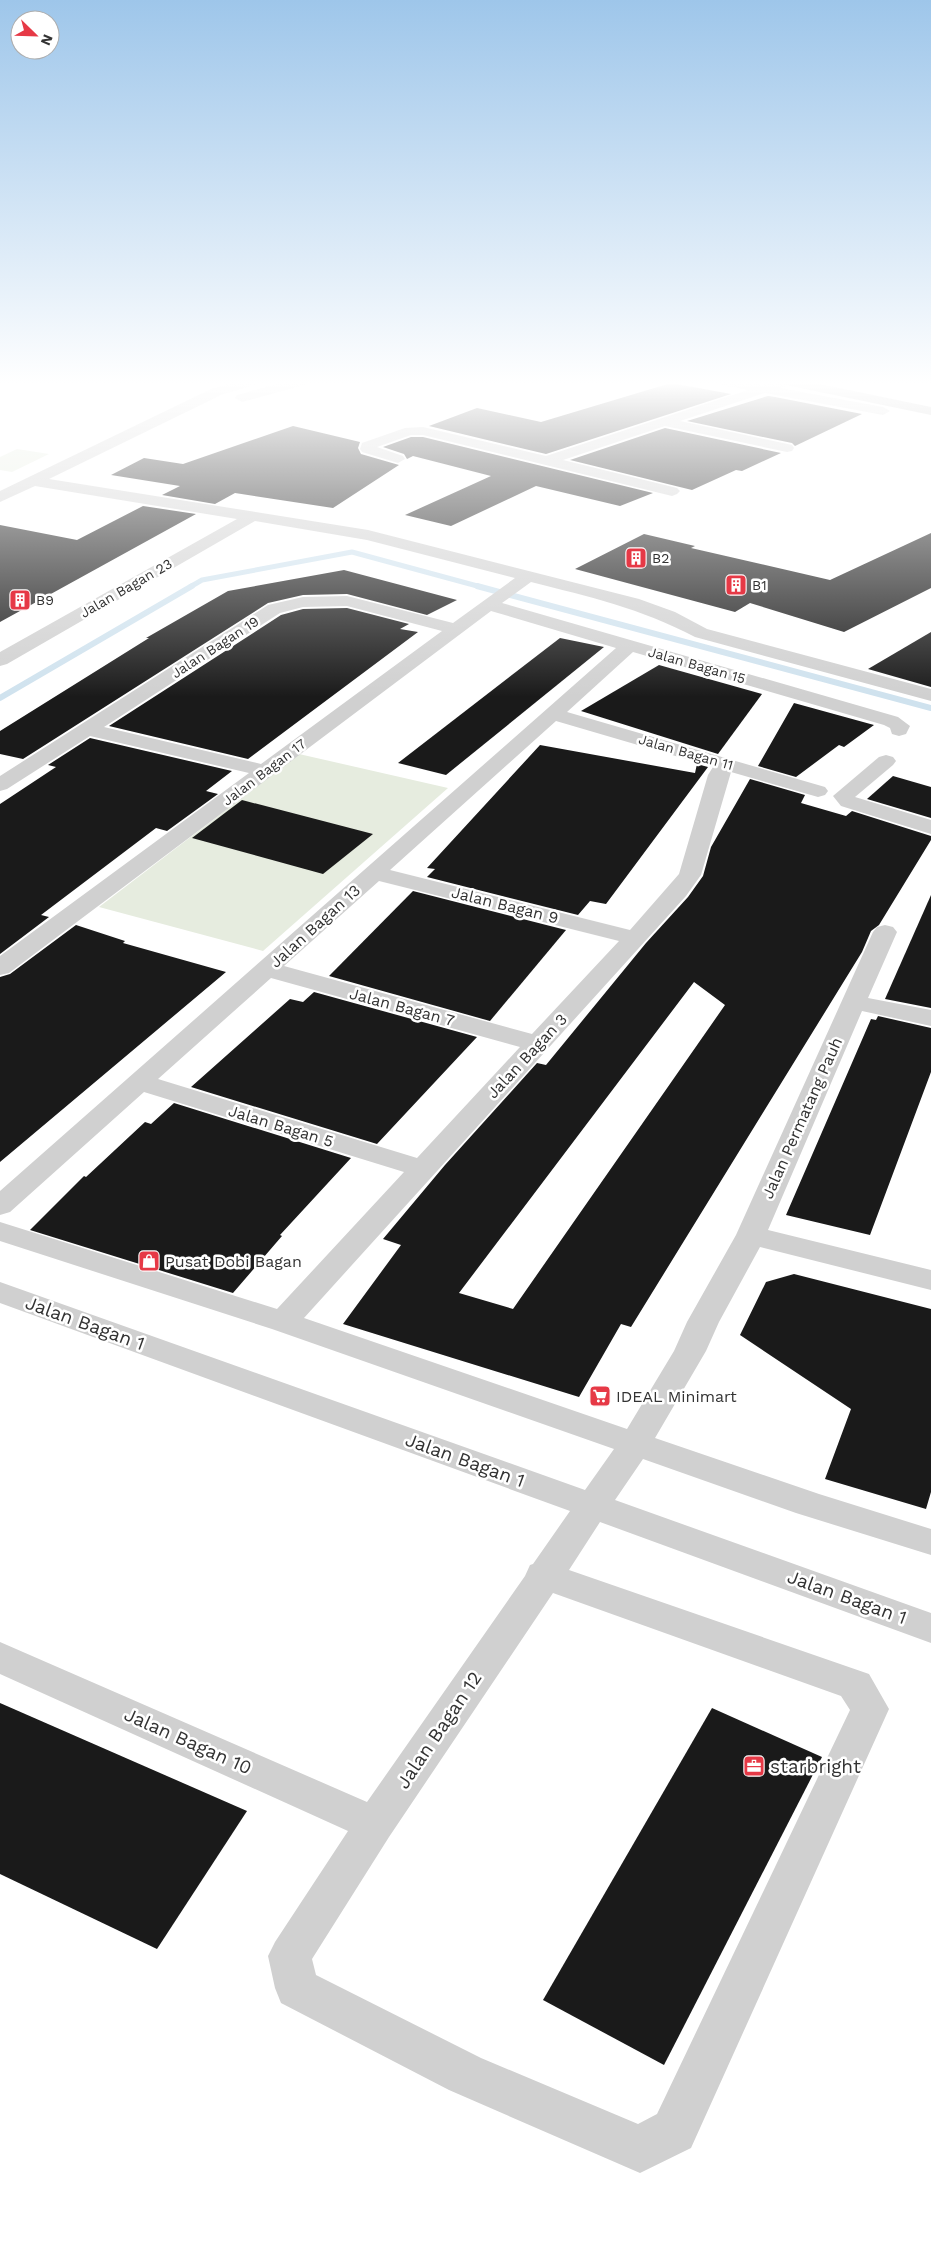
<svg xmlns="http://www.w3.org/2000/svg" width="931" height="2255" font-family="'Work Sans',sans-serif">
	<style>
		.green { fill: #e6ecdf }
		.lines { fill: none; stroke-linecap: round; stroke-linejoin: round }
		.stream-far1 { stroke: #cfe2ee; stroke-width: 5 }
		.stream { stroke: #cfe2ee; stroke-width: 6 }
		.building { fill: #1a1a1a; fill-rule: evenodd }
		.minor { fill: #d0d0d0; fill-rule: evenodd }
		.major { fill: #ababab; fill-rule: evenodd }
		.labels { text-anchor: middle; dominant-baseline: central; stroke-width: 5; stroke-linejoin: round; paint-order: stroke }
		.far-poi-label { font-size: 14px; fill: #333; stroke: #fff; text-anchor: start }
		.far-street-label { font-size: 14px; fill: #333; stroke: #fff }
		.street-label { font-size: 16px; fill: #333; stroke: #fff }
		.poi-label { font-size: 16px; fill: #333; stroke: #fff; text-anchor: start }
		.near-street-label { font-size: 19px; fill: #333; stroke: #fff }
		.near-poi-label { font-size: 19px; fill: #333; stroke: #fff; text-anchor: start }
	</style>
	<rect width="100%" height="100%" fill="#fff"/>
	<g class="green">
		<polygon points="17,449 49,454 12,472 0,470 0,457"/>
		<polygon points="299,754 448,788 263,951 99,907"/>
	</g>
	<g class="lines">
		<polyline class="stream-far1" points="190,587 202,580 352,552 481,587"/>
		<g class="stream">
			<polyline points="477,586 931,708"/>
			<polyline points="0,698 192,586"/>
		</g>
	</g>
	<g class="building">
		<polygon points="671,383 731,394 546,454 429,426 477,408 541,422"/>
		<polygon points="768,396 775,397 862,414 795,446 792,443 687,421"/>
		<polygon points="293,426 360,442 358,448 361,454 399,465 333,508 235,493 215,504 162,495 180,486 111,475 144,458 183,464"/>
		<polygon points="665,428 781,453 742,471 736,470 692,490 570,460"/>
		<polygon points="411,437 423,437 653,493 620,506 536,486 451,526 405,515 491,476 413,456 407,459 404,454 383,447"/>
		<polygon points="143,506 196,514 0,622 0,525 77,540"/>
		<polygon points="931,533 931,588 844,632 750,603 735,612 575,569 644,534 695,546 691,548 830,580"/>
		<polygon points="344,570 457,600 427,615 347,594 303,595 268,603 23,759 0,754 0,731 149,638 146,638 228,591"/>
		<polygon points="347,608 409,624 400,629 418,632 248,759 109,726 281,615 303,609"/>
		<polygon points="931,632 931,687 868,669"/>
		<polygon points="560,638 604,647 446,775 398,763"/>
		<polygon points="659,665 762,694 718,754 581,711"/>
		<polygon points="794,703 874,725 844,747 839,745 796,777 758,766"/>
		<polygon points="90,738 232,771 206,791 218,794 167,831 156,828 41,915 49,917 0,954 0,804 56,767 48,765"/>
		<polygon points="540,745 695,773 697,764 708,767 606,904 590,901 578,915 427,877 435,869 427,868"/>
		<polygon points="893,776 931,787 931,818 867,799"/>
		<path d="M 750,779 L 805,795 L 801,803 L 846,816 L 852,811 L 931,836 L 931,840 L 879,925 L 871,931 L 862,952 L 631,1327 L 621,1324 L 579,1397 L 343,1324 L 401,1245 L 383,1239 L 445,1165 L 537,1063 L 546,1065 L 646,943 L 688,897 L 703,876 L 711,847 ZM 694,982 L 725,1005 L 513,1309 L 459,1293 Z"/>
		<polygon points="242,800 373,834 323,874 192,838"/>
		<polygon points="413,891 566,930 490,1021 329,976"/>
		<polygon points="931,895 931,1008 885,999"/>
		<polygon points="76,925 125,941 123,943 226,972 0,1162 0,977 10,974"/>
		<polygon points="314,992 477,1037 377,1144 191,1087 290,999 303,1002"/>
		<polygon points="878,1016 931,1028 931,1072 870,1235 786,1215 871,1019 876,1020"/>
		<polygon points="174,1103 351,1158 280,1235 282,1236 233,1293 30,1230 84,1176 86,1177 145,1122 151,1124"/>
		<polygon points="794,1274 931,1309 931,1492 926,1509 825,1479 851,1409 740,1335 766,1282"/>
		<polygon points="0,1703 247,1811 157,1949 0,1874"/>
		<polygon points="712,1708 822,1757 664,2065 543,2000"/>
	</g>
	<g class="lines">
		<g class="minor">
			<path d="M 238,381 L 258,381 L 257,384 L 221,395 L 49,479 L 368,530 L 639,599 L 675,612 L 707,629 L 931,689 L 931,701 L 695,637 C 640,608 590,597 531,582 L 502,603 L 898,717 L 910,726 L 906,734 L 899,736 L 892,734 L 890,728 L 884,725 L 633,652 L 567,712 L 825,787 L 828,791 L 825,795 L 818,797 L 731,772 L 701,875 L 686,896 L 304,1318 L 627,1429 L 674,1351 L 687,1322 L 736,1235 L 873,932 L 877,927 L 885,925 L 893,927 L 897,932 L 868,998 L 931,1010 L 931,1026 L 862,1011 L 768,1230 L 931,1270 L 931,1290 L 760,1247 L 719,1322 L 706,1351 L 655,1438 L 819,1494 L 931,1529 L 931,1555 L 796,1513 L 643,1459 L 615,1500 L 931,1613 L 931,1643 L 600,1522 L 569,1570 L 869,1674 L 889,1709 L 691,2148 L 640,2173 L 449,2090 L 281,2003 L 275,1988 L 268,1956 L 275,1942 L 348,1831 L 0,1674 L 0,1642 L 367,1802 L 525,1576 L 530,1565 L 533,1564 L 570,1511 L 0,1303 L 0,1282 L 585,1490 L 614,1449 L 272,1329 L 0,1241 L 0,1222 L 277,1309 L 404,1172 L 144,1092 L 10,1212 L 0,1215 L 0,1191 L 616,648 L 491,611 L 9,973 L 0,975 L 0,956 L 249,773 L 90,736 L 7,789 L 0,791 L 0,776 L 268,605 L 303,597 L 347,596 L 453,623 L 515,578 L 367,540 L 255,521 L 7,664 L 0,666 L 0,652 L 237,519 L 35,486 L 0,502 L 0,491 L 211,389 ZM 347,606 L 442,631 L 261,764 L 104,727 L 280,613 L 303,607 ZM 556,721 L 713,767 L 708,775 L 679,874 L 630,930 L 390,870 ZM 379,881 L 619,941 L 532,1034 L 284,966 ZM 271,978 L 520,1047 L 417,1158 L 158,1079 ZM 553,1593 L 841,1696 L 850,1710 L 657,2114 L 638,2124 L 481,2058 L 316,1975 L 312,1959 L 389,1837 Z"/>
			<polygon points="288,381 309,381 308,384 242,402 235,398 237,395"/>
			<polygon points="717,381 744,381 763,385 774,381 793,381 792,384 780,388 883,407 890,411 883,415 765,393 680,421 792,445 794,448 792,451 787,452 665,426 563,460 677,488 680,491 677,494 672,496 423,435 411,435 377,447 403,456 405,459 398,463 362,452 360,449 362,443 405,428 423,427 546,456 748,390 718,384"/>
			<polygon points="886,755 893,757 896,761 893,765 855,797 931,820 931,834 841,806 833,796 879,757"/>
		</g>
		<polygon class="major" points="780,381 805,381 931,407 931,415 786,385"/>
	</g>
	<linearGradient id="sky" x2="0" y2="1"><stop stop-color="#9ec6ea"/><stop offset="0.55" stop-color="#fff"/><stop offset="1" stop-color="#fff" stop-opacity="0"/></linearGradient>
	<rect width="931" height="697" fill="url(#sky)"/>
	<defs>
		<g id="building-square" transform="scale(1.125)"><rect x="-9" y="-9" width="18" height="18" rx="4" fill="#e63946" stroke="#fff"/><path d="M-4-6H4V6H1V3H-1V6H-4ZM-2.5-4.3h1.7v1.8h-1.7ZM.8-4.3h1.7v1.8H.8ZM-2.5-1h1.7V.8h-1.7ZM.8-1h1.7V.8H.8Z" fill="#fff"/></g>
		<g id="shop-square" transform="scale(1.125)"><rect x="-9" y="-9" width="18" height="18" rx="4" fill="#e63946" stroke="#fff"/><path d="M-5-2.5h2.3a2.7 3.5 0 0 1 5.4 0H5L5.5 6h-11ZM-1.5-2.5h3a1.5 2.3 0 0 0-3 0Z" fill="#fff"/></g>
		<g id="supermarket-square" transform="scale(1.125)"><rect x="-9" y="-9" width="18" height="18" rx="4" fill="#e63946" stroke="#fff"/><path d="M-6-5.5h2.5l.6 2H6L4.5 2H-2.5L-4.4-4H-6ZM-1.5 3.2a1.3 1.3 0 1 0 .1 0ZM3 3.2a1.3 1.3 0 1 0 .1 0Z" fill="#fff"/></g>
		<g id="office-square" transform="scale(1.125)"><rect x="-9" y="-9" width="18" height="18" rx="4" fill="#e63946" stroke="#fff"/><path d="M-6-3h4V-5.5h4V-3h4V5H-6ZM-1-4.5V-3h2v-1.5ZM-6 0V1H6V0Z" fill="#fff"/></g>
	</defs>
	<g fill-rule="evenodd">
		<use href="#building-square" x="636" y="558"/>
		<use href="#building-square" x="736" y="585"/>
		<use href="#building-square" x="20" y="600"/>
		<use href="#shop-square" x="149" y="1261"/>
		<use href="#supermarket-square" x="600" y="1396"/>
		<use href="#office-square" x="754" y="1766"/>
	</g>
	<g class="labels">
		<g class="far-poi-label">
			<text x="652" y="558">B2</text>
			<text x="752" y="585">B1</text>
			<text x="36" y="600">B9</text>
		</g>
		<g class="far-street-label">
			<text transform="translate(126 588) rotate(-30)">Jalan Bagan 23</text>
			<text transform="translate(215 647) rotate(-33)">Jalan Bagan 19</text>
			<text transform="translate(697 665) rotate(16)">Jalan Bagan 15</text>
			<text transform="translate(686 752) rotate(16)">Jalan Bagan 11</text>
			<text transform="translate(264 772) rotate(-37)">Jalan Bagan 17</text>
		</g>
		<g class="street-label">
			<text transform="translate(505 905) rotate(14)">Jalan Bagan 9</text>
			<text transform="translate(315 926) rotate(-42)">Jalan Bagan 13</text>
			<text transform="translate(402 1007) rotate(15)">Jalan Bagan 7</text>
			<text transform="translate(527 1056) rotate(-47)">Jalan Bagan 3</text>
			<text transform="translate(802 1118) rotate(-66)">Jalan Permatang Pauh</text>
			<text transform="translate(281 1126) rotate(17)">Jalan Bagan 5</text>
		</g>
		<g class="poi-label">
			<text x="165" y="1261">Pusat Dobi Bagan</text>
			<text x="616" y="1396">IDEAL Minimart</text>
		</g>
		<g class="near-street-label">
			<text transform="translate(85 1323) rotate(20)">Jalan Bagan 1</text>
			<text transform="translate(465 1460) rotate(20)">Jalan Bagan 1</text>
			<text transform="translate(847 1597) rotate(20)">Jalan Bagan 1</text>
			<text transform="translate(439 1730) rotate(-56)">Jalan Bagan 12</text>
			<text transform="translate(188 1741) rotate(24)">Jalan Bagan 10</text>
		</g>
		<g class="near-poi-label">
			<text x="770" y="1766">starbright</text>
		</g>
	</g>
	<g transform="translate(35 35) rotate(113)"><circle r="24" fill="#ffffff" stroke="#adadad"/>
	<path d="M0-4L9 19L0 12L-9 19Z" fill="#e63946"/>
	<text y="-8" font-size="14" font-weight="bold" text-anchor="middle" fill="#333333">N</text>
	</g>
</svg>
